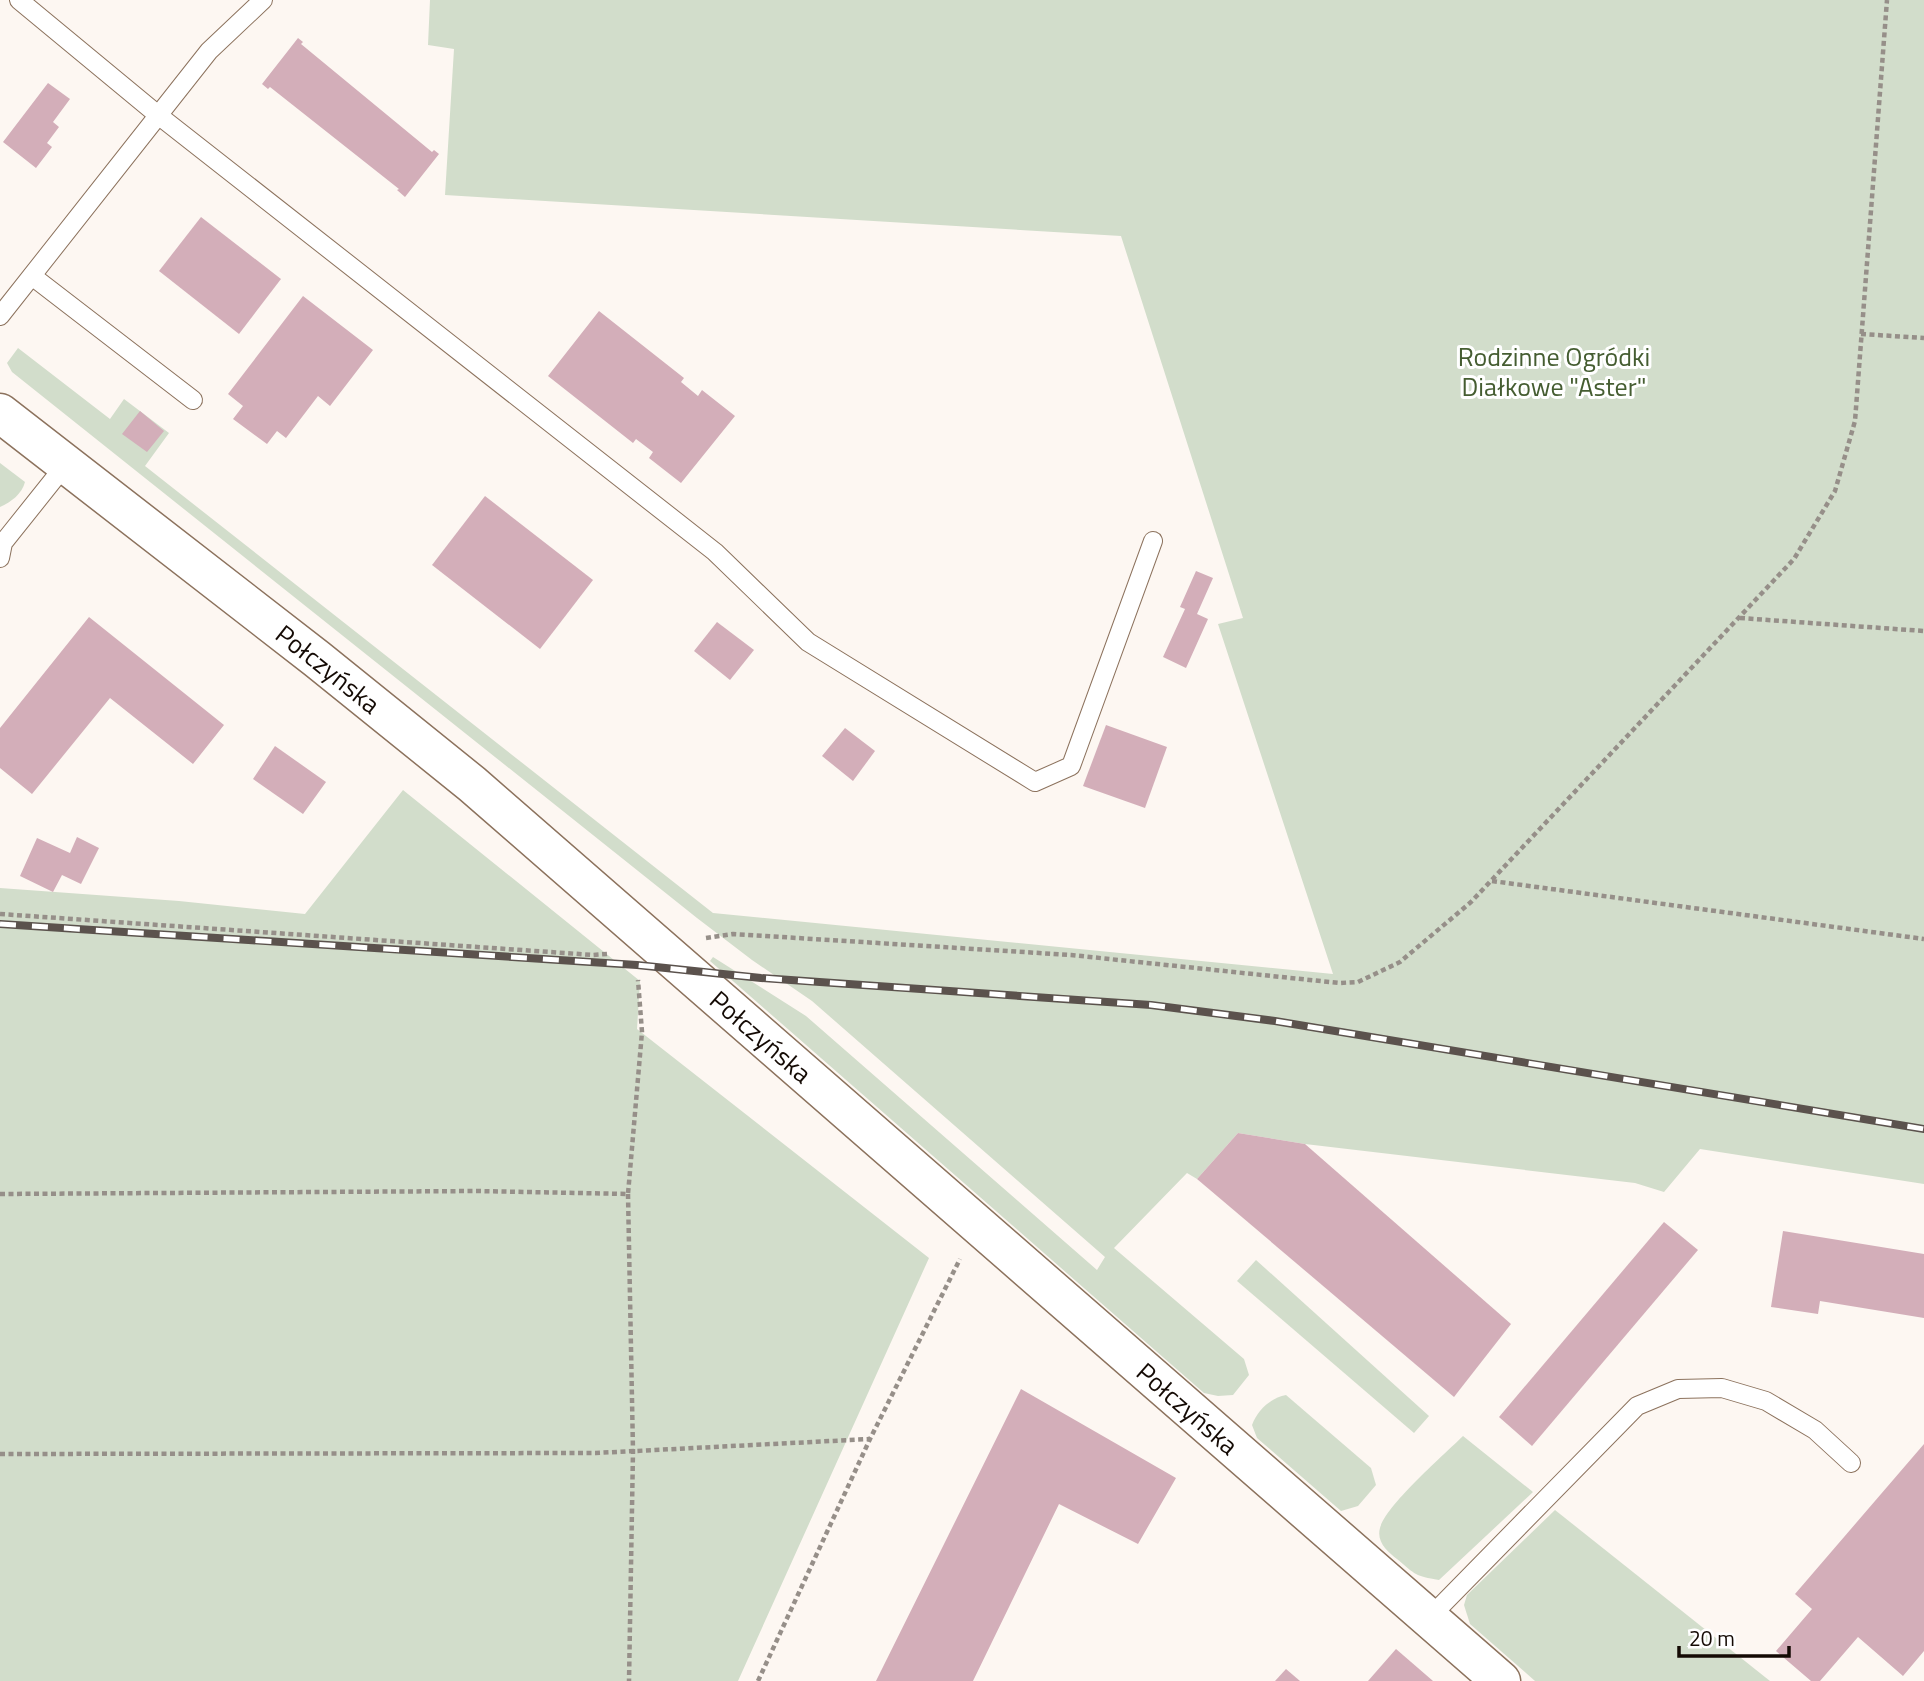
<svg xmlns="http://www.w3.org/2000/svg" width="1924" height="1681" font-family="'Titillium Web',sans-serif">
	<style>
		.green { fill: #d2ddcb }
		.building { fill: #d3aeb9 }
		.lines { fill: none; stroke-linecap: round; stroke-linejoin: round }
		.service-casing { stroke: #8c725d; stroke-width: 20 }
		.tertiary-casing { stroke: #8c725d; stroke-width: 41 }
		.path { stroke: #968f89; stroke-width: 4.5; stroke-dasharray: 5 3.5; stroke-linecap: butt }
		.service { stroke: #fff; stroke-width: 18 }
		.tertiary { stroke: #fff; stroke-width: 38 }
		.rail-casing { stroke: #5b524d; stroke-width: 8 }
		.rail { stroke: #fff; stroke-width: 5; stroke-dasharray: 16; stroke-linecap: butt }
		.labels { text-anchor: middle; dominant-baseline: central; stroke-width: 6; stroke-linejoin: round; paint-order: stroke }
		.park-label { font-size: 26px; fill: #455d31; stroke: #fff }
		.street-label { font-size: 26px; fill: #140a04; stroke: #fff }
	</style>
	<rect width="100%" height="100%" fill="#fdf7f2"/>
	<g class="green">
		<polygon points="430,0 1924,0 1924,1184 1700,1149 1664,1192 1635,1183 1305,1144 1238,1133 1197,1179 1187,1173 1114,1248 1244,1359 1249,1375 1233,1395 1218,1396 1204,1393 710,961 713,957 806,1016 1097,1270 1105,1257 812,1001 752,960 697,918 12,372 7,363 18,348 110,419 124,399 169,433 145,466 713,913 1333,974 1218,624 1243,618 1121,236 445,195 454,49 428,45"/>
		<path d="M 0,463 L 25,482 C 22,494 11,502 0,507 Z"/>
		<polygon points="403,790 640,981 637,1029 929,1258 738,1681 0,1681 0,888 179,901 305,914"/>
		<polygon points="1256,1260 1429,1416 1414,1433 1237,1281"/>
		<path d="M 1286,1395 L 1371,1468 L 1376,1485 L 1358,1506 L 1341,1511 L 1257,1438 L 1252,1425 C 1258,1409 1271,1398 1286,1395 Z"/>
		<path d="M 1463,1436 L 1533,1492 L 1439,1580 C 1415,1576 1416,1575 1397,1559 C 1388,1552 1376,1542 1380,1528 C 1386,1505 1444,1455 1463,1436 Z"/>
		<polygon points="1555,1510 1770,1681 1535,1681 1470,1624 1464,1605 1467,1595"/>
	</g>
	<g class="building">
		<polygon points="298,38 303,42 301,44 432,152 434,150 439,154 405,197 397,190 399,189 270,87 268,89 262,84"/>
		<polygon points="48,83 70,99 53,122 59,127 47,143 52,147 36,168 3,142"/>
		<polygon points="201,217 281,279 239,334 159,271"/>
		<polygon points="303,296 373,350 330,406 318,396 286,438 277,431 267,444 233,419 243,406 228,394"/>
		<polygon points="599,311 684,378 681,382 698,396 702,390 735,416 681,483 649,458 653,452 636,439 633,443 548,376"/>
		<polygon points="140,411 164,431 147,452 122,434"/>
		<polygon points="485,496 593,580 540,649 432,565"/>
		<polygon points="1196,571 1213,578 1197,614 1208,619 1186,668 1163,657 1185,609 1180,607"/>
		<polygon points="89,617 224,725 193,764 110,698 32,794 0,768 0,728"/>
		<polygon points="717,622 754,650 730,680 694,651"/>
		<polygon points="1106,725 1167,747 1145,808 1083,786"/>
		<polygon points="845,728 875,751 853,781 822,756"/>
		<polygon points="275,746 326,782 303,814 253,779"/>
		<polygon points="77,837 99,848 81,884 62,875 53,892 20,876 37,838 70,853"/>
		<polygon points="1238,1133 1305,1144 1511,1324 1454,1397 1197,1179"/>
		<polygon points="1664,1222 1698,1250 1532,1446 1499,1417"/>
		<polygon points="1783,1231 1924,1254 1924,1318 1820,1301 1818,1314 1771,1307"/>
		<polygon points="1021,1389 1176,1478 1138,1544 1059,1504 973,1681 876,1681"/>
		<polygon points="1924,1444 1924,1651 1903,1676 1858,1637 1820,1681 1811,1681 1776,1651 1812,1609 1795,1594"/>
		<polygon points="1396,1649 1433,1681 1368,1681"/>
		<polygon points="1286,1669 1300,1681 1275,1681"/>
	</g>
	<g class="lines">
		<g class="service-casing">
			<g id="service">
				<polyline points="19,0 158,115 715,552 808,642 1035,782 1071,766 1153,541"/>
				<polyline points="32,276 193,400"/>
				<polyline points="0,316 209,51 263,0"/>
				<polyline points="0,558 3,543 66,464"/>
				<polyline points="1429,1618 1637,1406 1678,1389 1722,1388 1766,1401 1815,1430 1851,1463"/>
			</g>
		</g>
		<g class="tertiary-casing">
			<g id="tertiary">
				<path id="s1" d="M 0,413 L 317,659 L 472,784 L 1501,1681"/>
			</g>
		</g>
		<g class="path">
			<polyline points="1861,334 1924,338"/>
			<polyline points="1740,618 1924,631"/>
			<polyline points="1492,881 1924,939"/>
			<polyline points="0,914 593,955 607,954"/>
			<polyline points="706,938 733,934 1071,955 1339,983 1358,982 1400,962 1471,902 1794,559 1835,491 1855,421 1887,0"/>
			<polyline points="0,1194 476,1191 628,1194 642,1032 638,980"/>
			<polyline points="628,1194 633,1451 629,1681"/>
			<polyline points="0,1454 596,1453 870,1439"/>
			<polyline points="758,1681 870,1439 960,1259"/>
		</g>
		<use href="#service" class="service"/>
		<use href="#tertiary" class="tertiary"/>
		<g class="rail-casing">
			<polyline id="rail" points="0,924 637,965 761,978 1151,1005 1275,1021 1924,1129"/>
		</g>
		<use href="#rail" class="rail"/>
	</g>
	<g class="labels">
		<g class="park-label">
			<text x="1554" y="356">Rodzinne Ogródki<tspan x="1554" dy="30">Diałkowe "Aster"</tspan></text>
		</g>
		<g class="street-label">
			<text stroke="none"><textPath href="#s1" startOffset="416">Połczyńska</textPath></text>
			<text stroke="none"><textPath href="#s1" startOffset="984">Połczyńska</textPath></text>
			<text stroke="none"><textPath href="#s1" startOffset="1550">Połczyńska</textPath></text>
		</g>
	</g>
	<path d="M1679 1646v10h110v-10" fill="none" stroke="#140a04" stroke-width="3.5"/>
	<text x="1689" y="1646" font-size="21" fill="#140a04" stroke="#ffffff" stroke-width="5" paint-order="stroke">20 m</text>
</svg>
